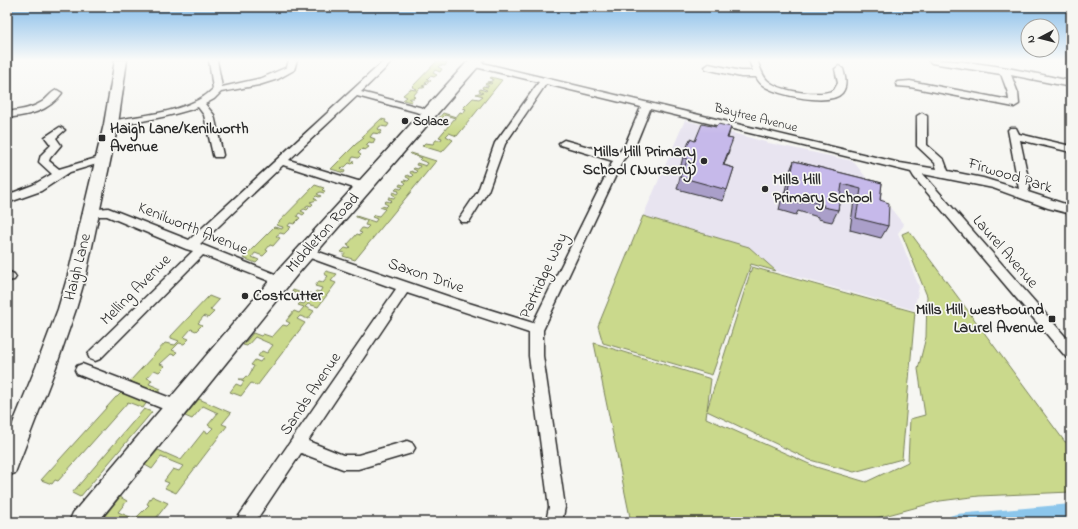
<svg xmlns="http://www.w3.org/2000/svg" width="1078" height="529" font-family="'Indie Flower',sans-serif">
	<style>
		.built { fill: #e8e4f0 }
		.green { fill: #cad98c; stroke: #7a825c }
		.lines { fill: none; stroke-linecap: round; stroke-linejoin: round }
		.canal { fill: #8cc6eb; fill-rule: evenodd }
		.street-casing { stroke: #2b2b2b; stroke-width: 3 }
		.secondary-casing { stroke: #2b2b2b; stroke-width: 3 }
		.primary-casing { stroke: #2b2b2b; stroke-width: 3 }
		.street { fill: #f6f6f2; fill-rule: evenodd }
		.secondary { fill: #f6f6f2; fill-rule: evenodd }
		.primary { fill: #f6f6f2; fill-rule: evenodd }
		.wall { fill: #aa9fc9; stroke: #2b2b2b }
		.building { fill: #c6b9ea; stroke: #2b2b2b }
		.poi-dot { fill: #2b2b2b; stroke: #f6f6f2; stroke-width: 1.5 }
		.labels { text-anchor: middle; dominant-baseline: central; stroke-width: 3.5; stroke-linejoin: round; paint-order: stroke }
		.far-street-label { font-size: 13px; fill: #2b2b2b; stroke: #f6f6f2 }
		.far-poi-label { font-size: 13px; font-weight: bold; fill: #2b2b2b; stroke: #f6f6f2; text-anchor: start }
		.poi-label { font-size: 16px; font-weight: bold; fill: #2b2b2b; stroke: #f6f6f2; text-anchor: start }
		.street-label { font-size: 16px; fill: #2b2b2b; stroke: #f6f6f2 }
	</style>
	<rect width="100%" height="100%" fill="#f6f6f2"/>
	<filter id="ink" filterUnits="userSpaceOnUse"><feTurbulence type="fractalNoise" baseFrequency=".025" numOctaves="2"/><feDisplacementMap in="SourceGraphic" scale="8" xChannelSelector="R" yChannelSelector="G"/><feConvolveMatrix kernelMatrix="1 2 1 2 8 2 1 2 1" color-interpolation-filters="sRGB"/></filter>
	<g filter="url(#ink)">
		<polygon class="built" points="685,120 769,143 853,161 904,225 898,233 919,287 914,310 776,271 749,247 643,216"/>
		<g class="green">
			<polygon points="438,60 444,60 443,62 447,63 445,66 440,65 438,67 442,69 440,72 435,70 433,73 437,75 434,77 430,76 427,79 431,81 426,81 425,83 428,84 422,86 425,87 423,88 420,88 413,96 415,97 414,98 411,98 409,99 412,100 411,102 403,100 407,97 403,95 410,89 415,90 417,89 412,87"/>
			<polygon points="491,77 502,80 457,136 449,133 446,136 453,140 442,152 422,146 425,143 433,144 436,140 441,140 442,138 439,137 455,118 445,115 441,119 438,119 443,113 456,117 460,112 463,113 466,109 463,108 473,98 479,99 483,96 476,94 478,93 483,93 479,91 480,89 486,91 487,90 482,88 483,86 488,87 488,85 485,85 486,83 491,84 492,83 487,82 492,81 493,79 490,78"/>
			<polygon points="381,119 386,120 385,122 389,124 387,127 380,126 378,129 382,131 380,134 373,133 370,137 375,139 373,143 369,142 366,145 369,147 365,150 362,149 358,153 361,155 358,158 353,157 351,161 354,162 352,164 349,163 345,167 343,167 341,169 345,171 344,173 331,169 356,144 364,138 362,137"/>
			<polygon points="411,153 436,161 355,260 343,256 345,253 341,252 345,248 349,249 351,247 347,245 357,234 360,235 362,233 359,232 362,228 366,229 369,226 365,225 367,221 356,217 356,216 375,222 377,219 372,217 374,215 379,216 385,209 380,207 382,206 386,207 388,205 384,203 386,201 390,202 392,200 388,199 389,197 394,198 395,196 392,194 393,192 397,194 399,191 395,190 397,188 401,189 403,187 399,186 400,184 404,185 406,183 403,181 404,180 408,181 410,179 406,177 407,175 411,177 413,175 410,173 411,171 415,173 417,171 413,169 414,168 418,169 420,166 416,165 417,163 426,166 428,163 420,160 422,158 410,154"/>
			<polygon points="315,185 324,188 322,190 325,191 324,193 320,192 317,194 321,196 319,197 316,196 314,198 317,200 310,202 313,204 311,206 308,205 305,207 309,208 307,210 304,209 301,211 305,213 303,215 299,213 297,216 300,218 294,224 290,223 288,226 291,227 284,234 280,233 276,236 280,238 273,246 270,245 266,250 268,251 263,256 255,253 252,257 259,260 256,263 243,258 274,227 282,229 283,227 276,225"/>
			<polygon points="643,216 749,247 776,271 751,264 712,375 603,343 598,326"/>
			<polygon points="909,231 1065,442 1071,441 1071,492 979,496 940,501 862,522 631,522 594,343 711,379 707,410 752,267 915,312 902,459 854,472 810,460 707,411 706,418 816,467 866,482 908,462 910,419 925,415 918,369 926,337 927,296 902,234"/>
			<polygon points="326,271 337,274 331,281 336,283 318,307 308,304 305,307 314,311 308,319 300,316 297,319 305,323 257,386 251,383 241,396 230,392 236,384 241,386 244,381 239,379 243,379 246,376 248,377 254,366 251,365 255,360 260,362 263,358 258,356 262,351 267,353 273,345 255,337 247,346 243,345 253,333 261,336 263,334 272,337 283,325 287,326 290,323 286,321 294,311 299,313 304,307 298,305 300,303 304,304 308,299 304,298 305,297 292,292 293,290 307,295 309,293 314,294 316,291 320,292 322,288 315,286 319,281 323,282 328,276 324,274"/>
			<polygon points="209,296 219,300 210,310 214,312 208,318 204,316 198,323 202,325 196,331 191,329 184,337 189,339 184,344 179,343 172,350 177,352 174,355 171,354 160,364 165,366 159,372 154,370 147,378 152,380 149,384 161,389 158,393 130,381 165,343 175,345 179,341 171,338 171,336"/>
			<polygon points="122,392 147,402 143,408 128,402 58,481 55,480 52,484 41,480 116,397 117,397"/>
			<polygon points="199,399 231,413 222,424 227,426 176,493 165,488 169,483 164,481 173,469 179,471 183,466 161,457 152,469 145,465 158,450 181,460 204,431 208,433 213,428 208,425 218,413 203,406 192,419 185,416"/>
			<polygon points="144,409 152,412 80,497 72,493"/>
			<polygon points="152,496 168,503 153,522 100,522 120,497 127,501 118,512 135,519 149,505 147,504"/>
		</g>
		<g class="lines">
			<polygon class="canal" points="1071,504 1071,520 1049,522 948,522 950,516 956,514"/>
			<g class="street-casing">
				<g id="street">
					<path d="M 209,60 L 217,60 L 222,87 L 262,78 L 287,67 L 289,60 L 297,60 L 294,70 L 278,79 L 259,85 L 221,92 L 214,99 L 205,104 L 214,115 L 223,155 L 222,157 L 214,157 L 213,155 L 204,115 L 198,107 C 170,117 140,121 111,127 L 106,124 L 111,121 C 142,115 191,112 213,89 Z"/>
					<polygon points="385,60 394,60 361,92 423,108 425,110 423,112 420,113 357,96 289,160 368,184 369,187 368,190 360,190 283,165 200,244 285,278 287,281 285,284 281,286 277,284 203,255 100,359 95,361 90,359 88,355 90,351 193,251 186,249 107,216 88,216 86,213 88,210 108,208 189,240"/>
					<path d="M 749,60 L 757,60 C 760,67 762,75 767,80 C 780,92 819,97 834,90 L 838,83 L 835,69 L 839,66 L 843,69 C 845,77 848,85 842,93 C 830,107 777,95 764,86 C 760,84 758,80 756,77 L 741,77 L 706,69 L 705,67 L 709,64 L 741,71 L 753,71 Z"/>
					<path d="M 928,60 C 974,60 1026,71 1071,81 L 1071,87 L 1011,75 L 1018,93 L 1019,104 L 1014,107 L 910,87 L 897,86 L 896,84 L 897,82 L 910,81 L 1009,100 L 1008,93 L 1001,74 L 932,63 Z"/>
					<polygon points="474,61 900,163 937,169 935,163 917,146 917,116 922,113 927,116 927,145 944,160 948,171 983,178 1019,189 1008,130 1010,128 1016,128 1019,134 1071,146 1071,152 1020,140 1030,187 1028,192 1071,206 1071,214 1048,208 993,188 923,174 1071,343 1071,359 1066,357 914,177 911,172 650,109 635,146 623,160 543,330 543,356 565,507 562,522 546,522 549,507 529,356 529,333 407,293 308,441 343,455 358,455 407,441 412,443 415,448 412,453 358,469 343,469 301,453 255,522 237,522 239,516 396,289 302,255 300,252 302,249 306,248 310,249 456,299 533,323 613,161 560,145 559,143 564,140 617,155 625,145 641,107 546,84 505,144 488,191 469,222 461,222 459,219 478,191 495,143 539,82 471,66 470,64 471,62"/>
					<path d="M 57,90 L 62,93 C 48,112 29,115 7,118 L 7,112 C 19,110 31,109 42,102 C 47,99 51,92 57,90 Z"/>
					<polygon points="60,127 65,130 56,138 61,145 50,158 49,161 59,169 103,156 107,157 108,159 107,161 70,172 41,191 7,203 7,195 33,185 52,174 39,162 41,155 51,145 45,137"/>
					<polygon points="7,271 14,274 16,277 14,280 7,281"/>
					<polygon points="82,364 181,402 183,407 181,412 176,414 77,374 75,370 77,366"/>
				</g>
			</g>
			<g class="secondary-casing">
				<polygon id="secondary" points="115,60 127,60 118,124 86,275 76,309 56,367 18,465 15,473 7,476 7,438 36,367 58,309 68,275 104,124"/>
			</g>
			<g class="primary-casing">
				<polygon id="primary" points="469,60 484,60 296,276 98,522 69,522 73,513 282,266"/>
			</g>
			<use href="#street" class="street"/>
			<use href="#secondary" class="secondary"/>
			<use href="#primary" class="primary"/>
		</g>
		<g class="wall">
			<polygon points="716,127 731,127 728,138 729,151 724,165 734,168 723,201 677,189 680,177 683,170 680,169 683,157 695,141"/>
			<polygon points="794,161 882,183 880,200 888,226 881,238 850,230 854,200 840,197 838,210 832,222 818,219 818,217 798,211 796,215 779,210 781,201 785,191 789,173"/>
		</g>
		<g class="building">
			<polygon points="702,124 716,127 718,124 731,127 727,138 733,139 723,165 734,168 727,190 680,177 688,159 683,157 690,139 695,141"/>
			<polygon points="794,161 882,183 880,200 889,203 888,226 856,218 861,189 842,184 838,210 823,207 824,205 802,199 801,203 784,199 786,190 788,190"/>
		</g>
	</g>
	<linearGradient id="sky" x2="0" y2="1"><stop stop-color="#83bbe9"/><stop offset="0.45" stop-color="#fbfbf9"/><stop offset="1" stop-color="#fbfbf9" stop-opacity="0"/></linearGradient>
	<rect width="1078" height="134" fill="url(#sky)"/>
	<g class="poi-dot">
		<circle cx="405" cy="121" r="4"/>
		<rect x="98" y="134" width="8" height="8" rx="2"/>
		<circle cx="704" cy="161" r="4"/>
		<circle cx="765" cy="189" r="4"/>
		<circle cx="245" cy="296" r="4"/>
		<rect x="1048" y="315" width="8" height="8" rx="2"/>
	</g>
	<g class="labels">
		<g class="far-street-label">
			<text transform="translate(756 118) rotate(14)">Baytree Avenue</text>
		</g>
		<g class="far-poi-label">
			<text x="413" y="121">Solace</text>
		</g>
		<g class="poi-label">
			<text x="110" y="129">Haigh Lane/Kenilworth<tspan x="110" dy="18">Avenue</tspan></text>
			<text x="696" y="152" text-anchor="end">Mills Hill Primary<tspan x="696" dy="18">School (Nursery)</tspan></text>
			<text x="773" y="180">Mills Hill<tspan x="773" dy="18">Primary School</tspan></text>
			<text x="253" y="296">Costcutter</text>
			<text x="1044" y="310" text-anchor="end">Mills Hill, westbound<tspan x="1044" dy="18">Laurel Avenue</tspan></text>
		</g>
		<g class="street-label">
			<text transform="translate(1010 176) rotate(17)">Firwood Park</text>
			<text transform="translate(193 229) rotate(22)">Kenilworth Avenue</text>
			<text transform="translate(323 233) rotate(-48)">Middleton Road</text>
			<text transform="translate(1005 252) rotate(49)">Laurel Avenue</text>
			<text transform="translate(78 267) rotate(-76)">Haigh Lane</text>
			<text transform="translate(426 276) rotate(19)">Saxon Drive</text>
			<text transform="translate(544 276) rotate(-65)">Partridge Way</text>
			<text transform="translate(136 290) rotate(-45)">Melling Avenue</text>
			<text transform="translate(311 394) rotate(-56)">Sands Avenue</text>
		</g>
	</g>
	<rect width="1078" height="529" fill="none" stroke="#f6f6f2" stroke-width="24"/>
	<rect x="12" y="12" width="1054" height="505" fill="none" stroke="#2b2b2b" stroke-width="1.5" filter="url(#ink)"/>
	<g transform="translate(1040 38) rotate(263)"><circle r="19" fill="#f6f6f2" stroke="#a5a5a2"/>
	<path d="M0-3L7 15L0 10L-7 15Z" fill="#2b2b2b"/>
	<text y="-6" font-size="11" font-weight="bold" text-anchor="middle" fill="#2b2b2b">N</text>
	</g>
</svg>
